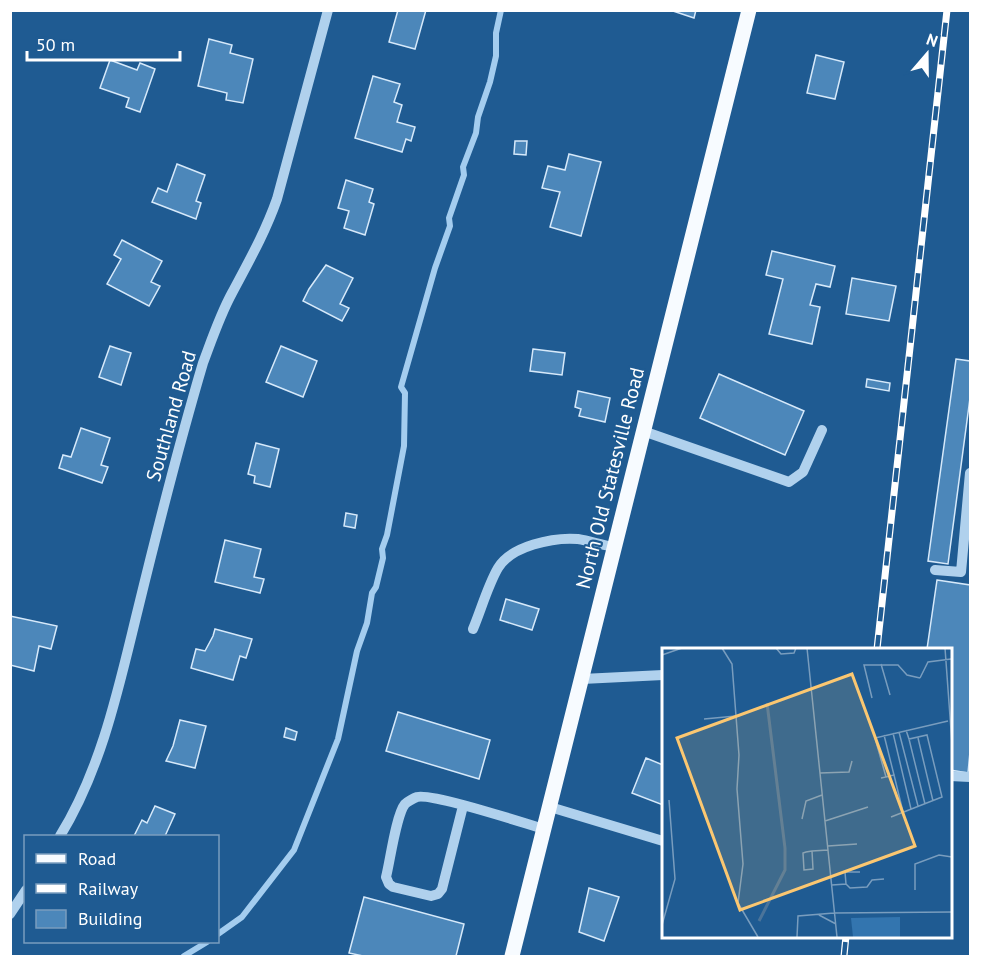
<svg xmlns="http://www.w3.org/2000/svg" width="981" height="967" font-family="'PT Sans',sans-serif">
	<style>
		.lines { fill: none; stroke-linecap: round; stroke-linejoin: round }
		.stream { stroke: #a4cdef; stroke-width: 6 }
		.building { fill: #4c87ba; stroke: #d6e9fa; stroke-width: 1.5 }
		.minor { stroke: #b0d1ed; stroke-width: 10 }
		.major { stroke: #f7fbff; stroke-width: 15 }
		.rail-casing { stroke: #fff; stroke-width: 7 }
		.rail { stroke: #1f5b92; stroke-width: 4.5; stroke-dasharray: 14; stroke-linecap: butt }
		.labels { text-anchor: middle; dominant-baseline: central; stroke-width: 4.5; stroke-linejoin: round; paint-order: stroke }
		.street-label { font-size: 20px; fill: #fff; stroke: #1f5b92 }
		.inset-river { fill: none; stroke: #4b749a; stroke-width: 3 }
		.inset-road { fill: none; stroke: #799dbe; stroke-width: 1.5 }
		.view { fill: #fbc771; fill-opacity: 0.15; stroke: #fbc771; stroke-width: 3 }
		.inset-edge { fill: none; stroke: #fff; stroke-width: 3 }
	</style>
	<rect width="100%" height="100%" fill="#1f5b92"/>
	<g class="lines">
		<g class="stream">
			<polyline points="218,934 242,917 294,850 338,739 357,651 367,623 372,593 376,587 383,558 382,549 387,535 404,446 405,393 401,387 435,268 450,226 449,218 464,175 463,167 476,133 478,117 490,82 496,56 496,33 501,10"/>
			<polyline points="184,956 207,942"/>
		</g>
	</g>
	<g class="building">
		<polygon points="398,10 426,10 415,49 389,42"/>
		<polygon points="670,10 696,10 694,18"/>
		<polygon points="209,39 232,45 230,53 253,59 243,103 226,100 227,93 198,86"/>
		<polygon points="816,55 844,62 835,99 807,93"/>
		<polygon points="110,60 137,70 140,63 155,69 140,112 126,107 129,98 100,88"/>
		<polygon points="373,76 400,84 394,102 402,105 397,122 415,127 411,141 406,139 402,152 355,138"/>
		<polygon points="515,141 527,141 526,155 514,154"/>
		<polygon points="569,154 601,162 581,236 550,227 560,192 542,188 548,166 565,170"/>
		<polygon points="177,164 205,175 196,201 201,203 196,219 152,202 158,188 167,192"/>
		<polygon points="346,180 373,189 369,202 374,204 365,235 344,228 349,211 338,208"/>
		<polygon points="122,240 162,261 151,282 160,286 149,306 107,284 121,259 114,255"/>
		<polygon points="772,251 835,266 830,287 816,284 810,305 820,307 812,344 769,334 783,279 766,275"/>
		<polygon points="326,265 353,278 340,304 349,308 342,321 303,301 309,289"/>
		<polygon points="852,278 896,286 889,321 846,314"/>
		<polygon points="110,346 131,353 121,385 99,377"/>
		<polygon points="281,346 317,361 303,397 266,382"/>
		<polygon points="533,349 565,353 562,375 530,371"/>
		<polygon points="956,359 970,361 970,398 948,564 928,561"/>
		<polygon points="719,374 804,411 785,455 700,418"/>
		<polygon points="867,379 890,383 889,391 866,387"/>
		<polygon points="578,391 610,398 605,422 579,416 581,409 575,407"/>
		<polygon points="81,428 110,438 101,465 108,467 102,483 59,468 63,455 71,457"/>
		<polygon points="256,443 279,449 270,487 254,483 255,476 248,474"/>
		<polygon points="346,513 357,515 355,528 344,526"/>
		<polygon points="225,540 261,549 254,577 264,579 260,593 215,582"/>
		<polygon points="937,580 970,585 970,752 968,773 950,770 950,649 927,649"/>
		<polygon points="506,599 539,609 532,630 500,620"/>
		<polygon points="10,616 57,626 51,649 39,646 34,671 10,665"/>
		<polygon points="215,629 252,639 246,658 240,656 233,680 191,668 196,649 205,651 213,636"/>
		<polygon points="398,712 490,740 479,779 386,751"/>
		<polygon points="180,720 206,726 195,768 166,761 173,746"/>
		<polygon points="286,728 297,732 295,740 284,737"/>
		<polygon points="646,758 663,765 663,805 632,793"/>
		<polygon points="155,806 175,814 165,836 134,836 142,820 147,823"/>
		<polygon points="589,888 619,897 604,941 579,932"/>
		<polygon points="364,897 464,924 456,956 363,956 349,953"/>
	</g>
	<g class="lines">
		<g class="minor">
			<polyline points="643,431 789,482 803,472 822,430"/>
			<polyline points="935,570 961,572 970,473"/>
			<path d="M 473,629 C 481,610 488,585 498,568 C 511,546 553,537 578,539 C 590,541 602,545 614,547"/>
			<polyline points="582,679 663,675"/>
			<polyline points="950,776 970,777"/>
			<path d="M 463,806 L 442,889 L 438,894 L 431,896 L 393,887 L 389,884 L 386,877 C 390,862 396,815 405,804 C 407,802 414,798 417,797 C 433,793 523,823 544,829"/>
			<polyline points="550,807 663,841"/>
			<path d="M 60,836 C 102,768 119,686 138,609 C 158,527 179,444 203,363 C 212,339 220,315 232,293 C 249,261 265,233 277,199 L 328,10"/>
			<polyline points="10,914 26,890"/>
		</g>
		<polyline class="major" points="512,956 749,10"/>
		<g class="rail-casing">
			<g id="rail">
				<polyline points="877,649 947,10"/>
				<polyline points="844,956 846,936"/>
			</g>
		</g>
		<use href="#rail" class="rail"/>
	</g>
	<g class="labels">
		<g class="street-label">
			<text transform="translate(171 416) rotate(-74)">Southland Road</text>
			<text transform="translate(610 478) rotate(-76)">North Old Statesville Road</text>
		</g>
	</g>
	<g transform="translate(662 648)">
		<rect width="290" height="290" fill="#1f5b92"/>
		<path d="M 238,269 L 238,289 L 191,289 L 189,270 Z" fill="#3375af"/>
		<path class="inset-river" d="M 97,273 L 123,222 L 123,200 L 105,55"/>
		<path class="inset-road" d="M 60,0 L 70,16 L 77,107 L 75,141 L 81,216 L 76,255 L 96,289M 114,0 L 119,6 L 132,5 L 134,0M 145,0 L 175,289M 283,0 L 290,96M 0,7 L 20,0M 219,16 L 228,47M 258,30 L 266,14 L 289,11M 210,50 L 202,17 L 236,17 L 245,27 L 258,30M 42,71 L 74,68M 237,84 L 256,158M 231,85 L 249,161M 222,87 L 232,127 L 224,129M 256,90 L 271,153M 247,91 L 263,156M 158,125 L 187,124 L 190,113M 232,127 L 241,164M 219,130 L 224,129 L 213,90 L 286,73M 229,169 L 280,149 L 265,87 L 247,91 L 244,82M 140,171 L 144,153 L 160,147M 163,173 L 206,159M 166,198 L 195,196M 150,203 L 151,221 L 142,222 L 141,205 L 144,204 L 150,203 L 166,202M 184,236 L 188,240 L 205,239 L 210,232 L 222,231M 170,237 L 184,236 L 183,224 L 198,224M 253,242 L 253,216 L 277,207 L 290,209M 172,265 L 290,264M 157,267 L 174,276M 0,277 L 13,231 L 7,152M 135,289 L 136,268 L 172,265"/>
		<path class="view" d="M 190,26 L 253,198 L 78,262 L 15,90 Z"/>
		<rect width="290" height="290" class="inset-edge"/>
	</g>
	<rect width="981" height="967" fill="none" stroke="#ffffff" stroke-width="24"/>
	<rect x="24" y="835" width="195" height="108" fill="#1f5b92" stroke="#799dbe" stroke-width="1.5"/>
	<rect x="36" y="854" width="30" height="9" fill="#f7fbff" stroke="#799dbe" stroke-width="1.5"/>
	<text x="78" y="865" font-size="18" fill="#ffffff">Road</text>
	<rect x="36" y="884" width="30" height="9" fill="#ffffff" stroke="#799dbe" stroke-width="1.5"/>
	<text x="78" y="895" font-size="18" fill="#ffffff">Railway</text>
	<rect x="36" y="910" width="30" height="18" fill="#4c87ba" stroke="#799dbe" stroke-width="1.5"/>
	<text x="78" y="925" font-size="18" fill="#ffffff">Building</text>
	<g transform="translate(927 54) rotate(20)" stroke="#1f5b92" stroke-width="4.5" paint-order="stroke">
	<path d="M0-4.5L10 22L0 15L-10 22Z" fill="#ffffff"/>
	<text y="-9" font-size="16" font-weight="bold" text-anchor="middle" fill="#ffffff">N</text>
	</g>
	<path d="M27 51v9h153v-9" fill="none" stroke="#ffffff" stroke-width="3"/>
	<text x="36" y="51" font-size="18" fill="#ffffff" stroke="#1f5b92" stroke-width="4.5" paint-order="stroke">50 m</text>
</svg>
